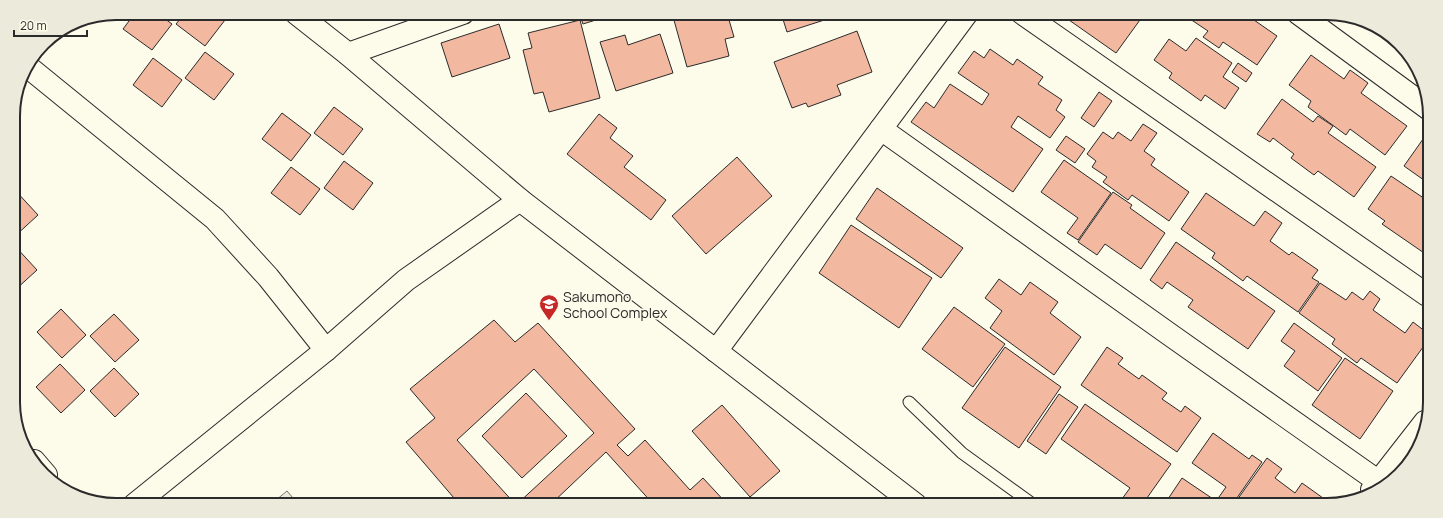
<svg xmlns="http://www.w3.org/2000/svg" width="1443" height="518" font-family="Manrope,sans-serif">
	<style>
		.green { fill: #ecebdb; stroke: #74746e }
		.building { fill: #f2b8a0; stroke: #2b2b2b; fill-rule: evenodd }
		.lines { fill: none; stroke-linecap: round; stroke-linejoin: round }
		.lane-casing { stroke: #2b2b2b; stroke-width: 13 }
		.street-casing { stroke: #2b2b2b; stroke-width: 24 }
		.lane { stroke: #fdfbea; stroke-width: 11 }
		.street { stroke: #fdfbea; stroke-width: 22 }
		.labels { text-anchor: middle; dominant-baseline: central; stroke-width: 3; stroke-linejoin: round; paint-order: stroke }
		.poi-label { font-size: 14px; fill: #2b2b2b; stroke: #fdfbea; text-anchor: start }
		.rim { fill: none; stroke: #2b2b2b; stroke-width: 2 }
	</style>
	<rect width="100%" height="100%" fill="#fdfbea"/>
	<polygon class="green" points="287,491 299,505 270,505"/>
	<g class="building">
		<polygon points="135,13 157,13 172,24 152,50 123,29"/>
		<polygon points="185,13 216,13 225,20 205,46 176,24"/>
		<polygon points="579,13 615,13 615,14 583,24"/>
		<polygon points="672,13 727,13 734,37 725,39 729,56 687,67"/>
		<polygon points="781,13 843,13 843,14 787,32"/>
		<polygon points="1059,13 1145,13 1116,53"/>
		<polygon points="1181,13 1258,13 1254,20 1277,36 1257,65 1223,42 1219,48 1203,37 1208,31"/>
		<polygon points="580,20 600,98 549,112 543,92 534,94 523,50 532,48 528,33"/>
		<polygon points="499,24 510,58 452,77 441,43"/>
		<polygon points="857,31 872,72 837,85 841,95 808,107 806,103 792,108 774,62"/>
		<polygon points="660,34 673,73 616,91 600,42 625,35 628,45"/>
		<polygon points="1196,38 1232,63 1223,77 1239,88 1225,109 1205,95 1201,101 1169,78 1172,73 1154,60 1169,39 1186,51"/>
		<polygon points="990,49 1013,65 1017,59 1043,77 1038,84 1062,100 1056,110 1065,117 1050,138 1018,116 1011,127 1043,149 1013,192 911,122 926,102 934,108 950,84 982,105 989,94 958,73 974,51 984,58"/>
		<polygon points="205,52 234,74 214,100 185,78"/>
		<polygon points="1311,55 1344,79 1350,70 1368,83 1361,93 1407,126 1385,155 1350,129 1346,135 1308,107 1311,101 1289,85"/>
		<polygon points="153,58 182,80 162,107 133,85"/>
		<polygon points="1238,63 1252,73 1246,82 1232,72"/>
		<polygon points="1099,92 1112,101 1094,127 1081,118"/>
		<polygon points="1282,99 1313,122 1318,116 1333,126 1328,133 1376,167 1354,197 1318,171 1314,175 1291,158 1294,154 1273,138 1270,142 1257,134"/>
		<polygon points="334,107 363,129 343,155 314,133"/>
		<polygon points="282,113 311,135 291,161 262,139"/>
		<polygon points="599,114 617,128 610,138 633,156 624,167 666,200 651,220 567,154"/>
		<polygon points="1143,124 1157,133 1144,151 1155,159 1151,165 1189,192 1169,221 1132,195 1128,200 1103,182 1107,177 1092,167 1096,161 1087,154 1103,132 1113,139 1118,132 1131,141"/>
		<polygon points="1428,132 1429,133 1428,183 1404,166"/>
		<polygon points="1066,136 1085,149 1075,163 1056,150"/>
		<polygon points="737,157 772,196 706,254 672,216"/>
		<polygon points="1064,160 1111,193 1078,240 1067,233 1078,218 1041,192"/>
		<polygon points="344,161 373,183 353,210 324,188"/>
		<polygon points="291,167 320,189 300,215 271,193"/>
		<polygon points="1391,176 1428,201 1427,255 1382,224 1385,221 1368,209"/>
		<polygon points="877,188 963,248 941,278 856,219"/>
		<polygon points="14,189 38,215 14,237"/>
		<polygon points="1113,192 1132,205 1130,208 1165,233 1141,269 1105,244 1097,255 1078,242"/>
		<polygon points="1206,193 1254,226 1265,211 1282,223 1270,241 1289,255 1292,252 1318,270 1312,278 1319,282 1298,312 1247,276 1243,281 1212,258 1215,253 1181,229"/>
		<polygon points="851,225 932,278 899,328 819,273"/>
		<polygon points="1176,242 1275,311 1248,349 1188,307 1193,300 1167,282 1162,289 1150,280"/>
		<polygon points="14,245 37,270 14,291"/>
		<polygon points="999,279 1021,295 1030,282 1058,302 1050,313 1081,337 1054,375 990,328 1002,311 985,298"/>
		<polygon points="1320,283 1346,300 1352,292 1363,300 1370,291 1380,299 1373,310 1405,333 1413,322 1426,332 1426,343 1397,383 1361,358 1357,363 1332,344 1335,339 1299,313"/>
		<polygon points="954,307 1005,344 973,387 922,349"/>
		<polygon points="61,309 86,335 62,358 37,332"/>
		<polygon points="114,314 139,340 115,362 90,336"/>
		<path d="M 494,320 L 515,342 L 538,323 L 635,429 L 617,445 L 628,456 L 645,440 L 690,490 L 703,478 L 728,505 L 654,505 L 606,452 L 550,505 L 460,505 L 406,442 L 435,418 L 410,389 ZM 534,369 L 594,433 L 516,505 L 457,440 Z"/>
		<polygon points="1294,323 1342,358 1318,391 1284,366 1295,351 1281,341"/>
		<polygon points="1005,347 1061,387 1019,448 962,408"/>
		<polygon points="1107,347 1123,358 1118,364 1139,379 1142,375 1167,393 1162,399 1181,412 1185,406 1201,418 1177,452 1081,385"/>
		<polygon points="1345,358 1393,391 1360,439 1312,405"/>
		<polygon points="60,364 85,390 61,413 36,387"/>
		<polygon points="114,368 139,394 115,417 90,391"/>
		<polygon points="526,393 567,436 522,478 482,436"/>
		<polygon points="1059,394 1078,407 1046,454 1027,441"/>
		<polygon points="1085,404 1171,464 1142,505 1121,505 1119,503 1130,488 1061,439"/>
		<polygon points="722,405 780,471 750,497 692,431"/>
		<polygon points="1213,433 1249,459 1252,455 1262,462 1232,505 1219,497 1226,487 1192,463"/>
		<polygon points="1267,458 1282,469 1275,478 1295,493 1302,483 1323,498 1318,505 1244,505 1237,500"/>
		<polygon points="1182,478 1222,505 1164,505"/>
	</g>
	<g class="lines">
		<g class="lane-casing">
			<polyline id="lane" points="909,402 962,453 1034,505"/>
		</g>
		<g class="street-casing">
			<g id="street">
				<polyline points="296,13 348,54 520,200 916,505"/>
				<polyline points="1022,13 1427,295"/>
				<polyline points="1298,13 1429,109"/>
				<polyline points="348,54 463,13"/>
				<polyline points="27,66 215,219 268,277 326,350"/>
				<polyline points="881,129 1169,334 1379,482"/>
				<polyline points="716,351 967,13"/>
				<polyline points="34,461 46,475"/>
				<polyline points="1372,490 1425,422"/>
				<polyline points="134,505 326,350 406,280 520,200"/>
			</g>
		</g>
		<use href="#lane" class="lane"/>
		<use href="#street" class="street"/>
	</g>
	<defs>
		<g id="school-pin" transform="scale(1)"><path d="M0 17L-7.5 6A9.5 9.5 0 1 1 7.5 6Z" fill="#c62828" stroke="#fdfbea"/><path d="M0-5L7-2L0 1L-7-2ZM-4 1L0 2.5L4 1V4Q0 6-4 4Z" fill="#fff"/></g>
	</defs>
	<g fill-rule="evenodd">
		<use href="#school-pin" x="549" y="304"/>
	</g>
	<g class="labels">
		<g class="poi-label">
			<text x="563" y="296">Sakumono<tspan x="563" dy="16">School Complex</tspan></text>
		</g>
	</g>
	<path d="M0 0H1443V518H0ZM116 20H1327A96 96 0 0 1 1423 116V402A96 96 0 0 1 1327 498H116A96 96 0 0 1 20 402V116A96 96 0 0 1 116 20Z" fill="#eceadb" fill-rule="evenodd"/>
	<path class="rim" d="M116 20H1327A96 96 0 0 1 1423 116V402A96 96 0 0 1 1327 498H116A96 96 0 0 1 20 402V116A96 96 0 0 1 116 20Z"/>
	<path d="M14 30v6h73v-6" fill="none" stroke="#2b2b2b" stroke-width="2"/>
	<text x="20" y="30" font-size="12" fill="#2b2b2b" stroke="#fdfbea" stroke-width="3" paint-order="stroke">20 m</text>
</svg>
